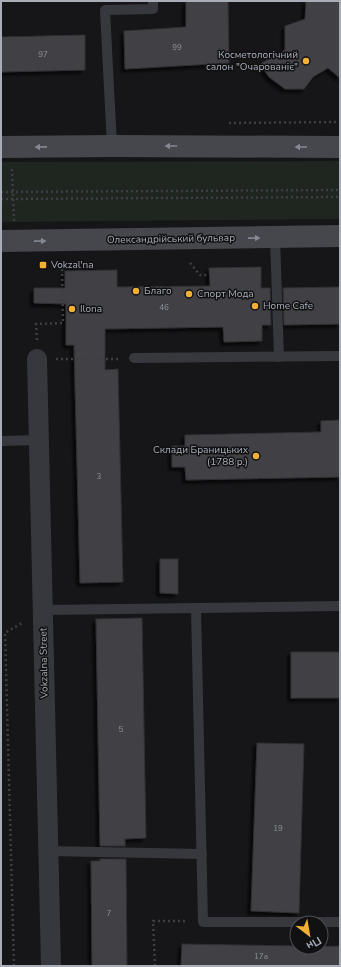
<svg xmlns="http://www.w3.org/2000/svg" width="341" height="967" font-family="'Nunito Sans',sans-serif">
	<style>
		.green { fill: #1e261f }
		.building { fill: #404145; stroke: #303034; filter: url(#shadow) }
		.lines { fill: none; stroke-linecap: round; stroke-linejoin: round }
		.path { stroke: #3d3f44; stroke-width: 2.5; stroke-dasharray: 2 3; stroke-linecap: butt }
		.lane { stroke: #37383d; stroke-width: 10 }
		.street { stroke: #37383d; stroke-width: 20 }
		.secondary { stroke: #45474d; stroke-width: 22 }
		.oneway { fill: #858993 }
		.poi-dot { fill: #f2b134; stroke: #111113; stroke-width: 1.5 }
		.labels { text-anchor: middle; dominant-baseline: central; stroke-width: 3; stroke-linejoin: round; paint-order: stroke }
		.number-label { font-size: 8px; fill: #8e929b }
		.poi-label { font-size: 10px; fill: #a8adb8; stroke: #111113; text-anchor: start }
		.street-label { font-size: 10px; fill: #a8adb8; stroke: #111113 }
	</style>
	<defs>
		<filter id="shadow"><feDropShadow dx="-3.5" dy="3.5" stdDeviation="1" flood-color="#0009"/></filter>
	</defs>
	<rect width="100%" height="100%" fill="#161618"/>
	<polygon class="green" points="340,161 340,219 1,222 1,162"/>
	<g class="building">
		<polygon points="186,1 228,1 229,63 125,69 124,31 186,27"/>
		<polygon points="306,1 340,1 340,78 328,68 313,77 304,89 285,89 269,77 260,64 285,50 285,26 305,19"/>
		<polygon points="85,35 85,70 1,72 1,37"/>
		<polygon points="261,267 261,288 270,288 271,325 262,325 262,341 224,342 223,327 105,329 105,370 118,369 123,582 80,583 74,345 66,345 66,304 34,303 34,288 65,288 65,271 117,270 117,287 210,286 209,268"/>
		<polygon points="340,287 340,324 284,325 283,288"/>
		<polygon points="340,420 340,477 186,480 185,467 172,467 172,446 185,446 185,435 321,432 321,421"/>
		<polygon points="160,559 178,559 178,594 160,593"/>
		<polygon points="142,618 146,838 125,839 125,846 100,846 96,619"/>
		<rect x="291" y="652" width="49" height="46"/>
		<polygon points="257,743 304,744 299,913 251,911"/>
		<polygon points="100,859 126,859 127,966 92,966 91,861 100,861"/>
		<polygon points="182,944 297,946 297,947 340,946 340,966 181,966"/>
	</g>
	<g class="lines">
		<g class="path">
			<polyline points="229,123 340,122"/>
			<polyline points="12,169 14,221"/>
			<polyline points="1,192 340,190"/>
			<polyline points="1,199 340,197"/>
			<polyline points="190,263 200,275 208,275"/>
			<polyline points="37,340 36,324 63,323 62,265"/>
			<polyline points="56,359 119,359"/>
			<polyline points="14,966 5,633 22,623"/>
			<polyline points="155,966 153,921 188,921"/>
		</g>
		<g class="lane">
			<polyline points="112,146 105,10 153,9 153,1"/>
			<polyline points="275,237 279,357"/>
			<polyline points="134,358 340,356"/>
			<polyline points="1,441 39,440"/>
			<polyline points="196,608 203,922 340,922"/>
			<polyline points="43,610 340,606"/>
			<polyline points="48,851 202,854"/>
		</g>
		<polyline class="street" points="37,359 51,966"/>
		<g class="secondary">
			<polyline points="1,147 112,146 340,147"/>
			<polyline points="1,241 340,236"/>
		</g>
	</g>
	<defs><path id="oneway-solid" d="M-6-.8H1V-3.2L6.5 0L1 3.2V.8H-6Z"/></defs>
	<g class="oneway">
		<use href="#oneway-solid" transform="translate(171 146) rotate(-180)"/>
		<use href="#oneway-solid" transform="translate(41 147) rotate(179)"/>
		<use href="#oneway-solid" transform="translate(301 147) rotate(-180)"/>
		<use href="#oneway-solid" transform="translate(254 238) rotate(-1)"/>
		<use href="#oneway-solid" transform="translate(40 241) rotate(-1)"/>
	</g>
	<g class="poi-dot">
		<circle cx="306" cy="61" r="4"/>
		<rect x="39" y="261" width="8" height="8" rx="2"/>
		<circle cx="136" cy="291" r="4"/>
		<circle cx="189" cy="294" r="4"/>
		<circle cx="255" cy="306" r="4"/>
		<circle cx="72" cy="309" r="4"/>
		<circle cx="256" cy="456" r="4"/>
	</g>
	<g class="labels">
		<g class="number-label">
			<text x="177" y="47">99</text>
			<text x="43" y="54">97</text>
			<text x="164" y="307">46</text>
			<text x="99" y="476">3</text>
			<text x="121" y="729">5</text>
			<text x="278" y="828">19</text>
			<text x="109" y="913">7</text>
			<text x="261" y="956">17а</text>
		</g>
		<g class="poi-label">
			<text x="298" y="55" text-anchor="end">Косметологічний<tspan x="298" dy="12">салон "Очарованіє"</tspan></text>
			<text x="51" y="265">Vokzal'na</text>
			<text x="144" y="291">Благо</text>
			<text x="197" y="294">Спорт Мода</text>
			<text x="263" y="306">Home Cafe</text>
			<text x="80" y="309">Ilona</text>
			<text x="248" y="450" text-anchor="end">Склади Браницьких<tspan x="248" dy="12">(1788 р.)</tspan></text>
		</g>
		<g class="street-label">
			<text transform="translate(171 239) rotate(-1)">Олександрійський бульвар</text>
			<text transform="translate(44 663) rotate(-91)">Vokzalna Street</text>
		</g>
	</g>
	<rect width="341" height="967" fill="none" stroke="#a8adb8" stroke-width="4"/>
	<g transform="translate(309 935) rotate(149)"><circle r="19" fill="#111113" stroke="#4d4f55"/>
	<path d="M0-3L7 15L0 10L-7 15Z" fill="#f2b134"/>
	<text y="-6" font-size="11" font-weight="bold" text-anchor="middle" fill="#a8adb8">Пн</text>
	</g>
</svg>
